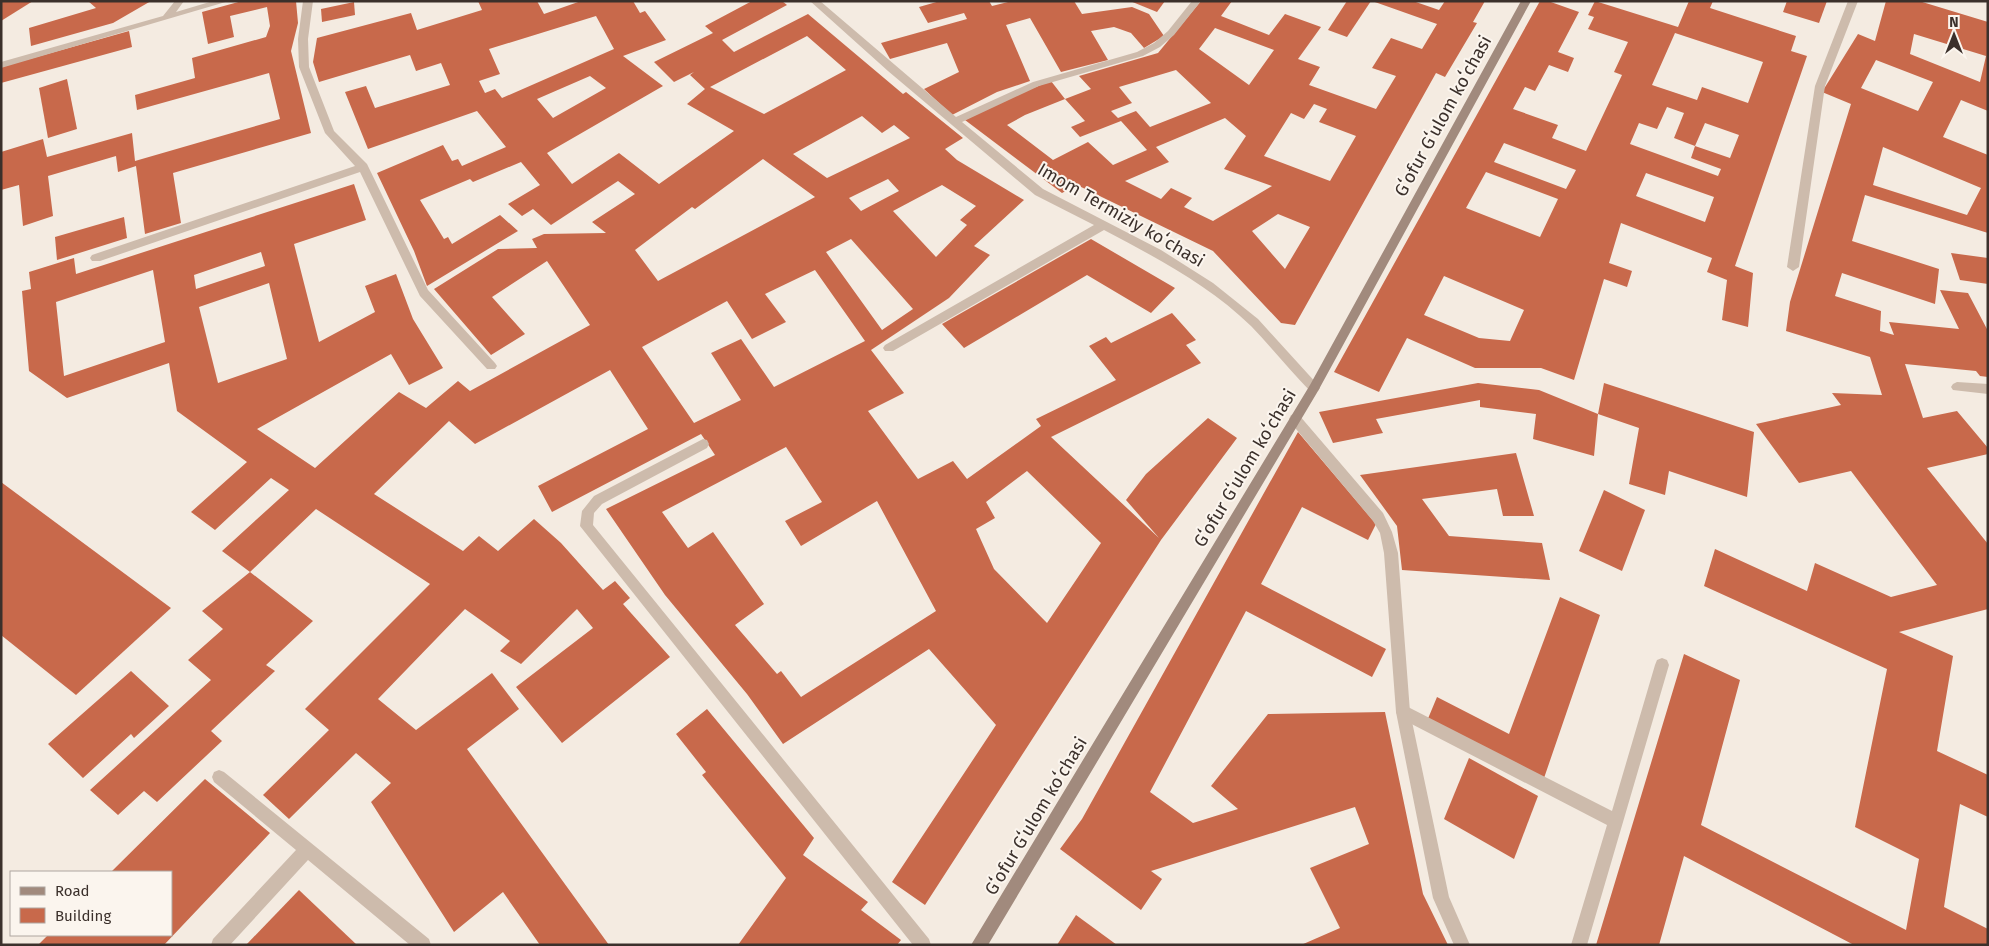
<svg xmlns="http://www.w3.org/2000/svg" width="1989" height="946" font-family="'Fira Sans',sans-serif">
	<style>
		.building { fill: #c8694b; fill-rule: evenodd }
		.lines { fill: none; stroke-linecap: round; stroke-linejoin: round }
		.lane { fill: #cdbbac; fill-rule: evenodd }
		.street { fill: #cdbbac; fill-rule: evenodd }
		.secondary { fill: #a18a7d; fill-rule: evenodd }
		.labels { text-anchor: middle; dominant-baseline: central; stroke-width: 4; stroke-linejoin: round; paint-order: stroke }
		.street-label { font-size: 18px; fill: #3b302b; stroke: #fbf5ee }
	</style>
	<rect width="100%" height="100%" fill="#f4ebe1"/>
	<g class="building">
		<polygon points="1,1 33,1 1,21"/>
		<polygon points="88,1 151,1 113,23 31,46 29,28 96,8"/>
		<polygon points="242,1 296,1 298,23 291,51 311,133 173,173 181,223 145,234 136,166 118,172 116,156 48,176 53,216 23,226 19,185 1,190 1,152 43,139 47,157 132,133 135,161 280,119 269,73 137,110 135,95 195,78 192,58 266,37 270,26 267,7 230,16 234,37 208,44 202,12"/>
		<path d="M 478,1 L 537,1 L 544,14 L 581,1 L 633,1 L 640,13 L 645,11 L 666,40 L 623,56 L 663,86 L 547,153 L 572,184 L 619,153 L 659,184 L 734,131 L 687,104 L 705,89 L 690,75 L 694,72 L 674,82 L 654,62 L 713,33 L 705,26 L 752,1 L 782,1 L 787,5 L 722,40 L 734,52 L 808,14 L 903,94 L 906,92 L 963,138 L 945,149 L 957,160 L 1024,200 L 974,246 L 990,255 L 949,298 L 871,350 L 904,393 L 868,411 L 918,479 L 953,461 L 967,479 L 1041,426 L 1036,419 L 1116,380 L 1089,346 L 1106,337 L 1111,343 L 1172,313 L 1196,340 L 1186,345 L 1201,363 L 1051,437 L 1159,538 L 1126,500 L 1146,474 L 1208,418 L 1237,438 L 1161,540 L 925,905 L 892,882 L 996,725 L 929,649 L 783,744 L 747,694 L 665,595 L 606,509 L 715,455 L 701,434 L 552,512 L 538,486 L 648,429 L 610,370 L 475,444 L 449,421 L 374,494 L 463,551 L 479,536 L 498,551 L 534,519 L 561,543 L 603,590 L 615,581 L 630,598 L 623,604 L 670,657 L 562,743 L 516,687 L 593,628 L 577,609 L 521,664 L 500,651 L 510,641 L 465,609 L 378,699 L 416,730 L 492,673 L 519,709 L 467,749 L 609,945 L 540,945 L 503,892 L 454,932 L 371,802 L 391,783 L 356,753 L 289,819 L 263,795 L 329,730 L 305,709 L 430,584 L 316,509 L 250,572 L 222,551 L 289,490 L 271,478 L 215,530 L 191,512 L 247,462 L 177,411 L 169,363 L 67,398 L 29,371 L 22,291 L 31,289 L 29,272 L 74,258 L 76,274 L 354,184 L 366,220 L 294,244 L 319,342 L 375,312 L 365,286 L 396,274 L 413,319 L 443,368 L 409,385 L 391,354 L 257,429 L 315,468 L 399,392 L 426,408 L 458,381 L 470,391 L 590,325 L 547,261 L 492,297 L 525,334 L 491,355 L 434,289 L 498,249 L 537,248 L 532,239 L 544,234 L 606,233 L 592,222 L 635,194 L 618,181 L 551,225 L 533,209 L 522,216 L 508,204 L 540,185 L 521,162 L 473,182 L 470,179 L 420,200 L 444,239 L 448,237 L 452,244 L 500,215 L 518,231 L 427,286 L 414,251 L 377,173 L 443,145 L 452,161 L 458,159 L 462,166 L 506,147 L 477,111 L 368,149 L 345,92 L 366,86 L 375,108 L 450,85 L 441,63 L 416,71 L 410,55 L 319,82 L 313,62 L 317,38 L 411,13 L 417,30 L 482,10 ZM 596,16 L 614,49 L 502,98 L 495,89 L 485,93 L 479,81 L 500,74 L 489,49 ZM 807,36 L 846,70 L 764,114 L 710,87 ZM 590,76 L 606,88 L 553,118 L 537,99 ZM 862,116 L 882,133 L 894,125 L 910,138 L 827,178 L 793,154 ZM 763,159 L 815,197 L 658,281 L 635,250 L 692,207 L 695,209 ZM 888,179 L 899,191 L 861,211 L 849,198 ZM 942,185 L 976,206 L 960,220 L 967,225 L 936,257 L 893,211 ZM 851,239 L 913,309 L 882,330 L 826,252 ZM 261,252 L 265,266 L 196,289 L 194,275 ZM 153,270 L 165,342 L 64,376 L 56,302 ZM 815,270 L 865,341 L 774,387 L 741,339 L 711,353 L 741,400 L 694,423 L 642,347 L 727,301 L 752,339 L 786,322 L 765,294 ZM 269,283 L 287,359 L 218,383 L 199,307 ZM 786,447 L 822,502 L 785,521 L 801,546 L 877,501 L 936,611 L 801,697 L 781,671 L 777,674 L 735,625 L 764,604 L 713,532 L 688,548 L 662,512 ZM 1027,471 L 1101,543 L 1047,623 L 994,569 L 976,529 L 995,518 L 986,502 Z"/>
		<polygon points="940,1 989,1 992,6 1012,1 1074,1 1082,14 1132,7 1149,14 1164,36 1144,48 1131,33 1114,27 1091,31 1108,60 1061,72 1030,18 1006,25 1030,81 997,92 952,115 924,89 959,72 947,43 890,59 881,43 967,19 964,13 928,23 919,7"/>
		<polygon points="1130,1 1165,1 1157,12"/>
		<path d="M 1201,1 L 1232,1 L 1221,16 L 1269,35 L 1285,14 L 1321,27 L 1298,59 L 1320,67 L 1309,85 L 1376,109 L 1396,76 L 1372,68 L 1391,38 L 1422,49 L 1437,24 L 1372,1 L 1413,1 L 1439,10 L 1445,1 L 1485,1 L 1473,22 L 1477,23 L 1445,77 L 1436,73 L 1295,325 L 1281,323 L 1213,251 L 1077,185 L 1062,193 L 965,120 L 1010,97 L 1051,81 L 1065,99 L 1025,115 L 1007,125 L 1053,160 L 1088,142 L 1113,165 L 1147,150 L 1121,121 L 1080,137 L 1071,127 L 1085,121 L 1065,99 L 1091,89 L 1079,76 L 1158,53 ZM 1215,28 L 1274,50 L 1249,85 L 1199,49 ZM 1176,70 L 1211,103 L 1150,127 L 1136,111 L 1118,118 L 1111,111 L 1132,103 L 1119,87 ZM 1314,104 L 1327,109 L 1319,122 L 1356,136 L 1330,181 L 1264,156 L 1291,113 L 1304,119 ZM 1225,118 L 1246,136 L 1224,169 L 1272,186 L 1213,221 L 1184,207 L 1192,198 L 1171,188 L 1161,199 L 1125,181 L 1169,162 L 1156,147 ZM 1278,214 L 1310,227 L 1285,269 L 1252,231 Z"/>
		<polygon points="1347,1 1371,1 1347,37 1328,30"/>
		<path d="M 1540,1 L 1548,1 L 1579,12 L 1558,52 L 1574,58 L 1568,72 L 1549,65 L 1535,91 L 1525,87 L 1513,109 L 1558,125 L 1552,138 L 1586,151 L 1622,75 L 1614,72 L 1628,42 L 1588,29 L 1594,17 L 1588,15 L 1595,1 L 1678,27 L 1689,1 L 1713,1 L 1710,8 L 1796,36 L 1791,51 L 1807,56 L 1735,266 L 1753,273 L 1748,327 L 1722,320 L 1727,280 L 1707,272 L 1712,258 L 1621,223 L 1609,263 L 1632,271 L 1627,287 L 1604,279 L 1574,380 L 1541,368 L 1475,368 L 1407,338 L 1379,392 L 1334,372 ZM 1675,33 L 1763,62 L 1748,103 L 1702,87 L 1697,100 L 1652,85 ZM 1667,107 L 1684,113 L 1674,138 L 1695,146 L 1705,123 L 1739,135 L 1730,158 L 1695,146 L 1691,158 L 1721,169 L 1718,176 L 1630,144 L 1639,123 L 1657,129 ZM 1504,143 L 1576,170 L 1566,189 L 1494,162 ZM 1486,172 L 1558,199 L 1540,237 L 1466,208 ZM 1646,173 L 1714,197 L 1705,222 L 1636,196 ZM 1444,276 L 1524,310 L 1510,341 L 1479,338 L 1424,315 Z"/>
		<polygon points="1787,1 1827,1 1819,23 1783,12"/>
		<path d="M 1886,1 L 1919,1 L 1988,22 L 1988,111 L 1961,100 L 1943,137 L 1988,155 L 1988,233 L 1865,195 L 1852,241 L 1939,269 L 1935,304 L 1842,273 L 1835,296 L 1881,311 L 1880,331 L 1894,335 L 1889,322 L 1959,329 L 1940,290 L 1968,293 L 1988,331 L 1988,377 L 1980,376 L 1976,371 L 1905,364 L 1923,418 L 1957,411 L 1988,448 L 1988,454 L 1927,468 L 1988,544 L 1988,609 L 1899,632 L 1953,656 L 1937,751 L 1988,775 L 1988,817 L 1960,804 L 1944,907 L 1988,929 L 1988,945 L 1854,945 L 1684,856 L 1659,945 L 1596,945 L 1684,654 L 1740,680 L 1701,825 L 1906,930 L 1919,859 L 1855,827 L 1887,669 L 1704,586 L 1715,549 L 1807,591 L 1815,563 L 1891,597 L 1937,585 L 1851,471 L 1799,483 L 1756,424 L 1841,405 L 1832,393 L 1882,395 L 1870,357 L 1786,331 L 1790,302 L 1851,104 L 1822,92 L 1858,34 L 1875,41 ZM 1914,34 L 1986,56 L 1980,82 L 1910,54 ZM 1876,60 L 1933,82 L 1918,111 L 1861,88 ZM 1883,147 L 1981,188 L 1967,215 L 1873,185 Z"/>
		<polygon points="354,2 355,15 322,22 321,9"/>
		<polygon points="129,31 132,47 1,83 1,67"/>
		<polygon points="67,79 77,129 48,138 39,88"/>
		<polygon points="124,217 127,238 57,260 55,237"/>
		<polygon points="1091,239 1175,288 1151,313 1087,275 964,348 942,324"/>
		<polygon points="1951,253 1988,258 1988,284 1960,280"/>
		<polygon points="1478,383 1539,390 1598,414 1594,456 1533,439 1536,414 1480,407 1480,400 1376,419 1383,433 1333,443 1319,412"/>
		<polygon points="1604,383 1754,432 1747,497 1669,471 1665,495 1629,484 1639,428 1598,414"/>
		<polygon points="1298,432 1376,524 1368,540 1302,507 1261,584 1386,649 1372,677 1246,611 1150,792 1193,823 1238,809 1211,786 1268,714 1385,712 1423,894 1448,945 1301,945 1340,928 1310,868 1369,844 1355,807 1151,871 1162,879 1141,910 1060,849 1082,819"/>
		<polygon points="1516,453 1534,516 1503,516 1497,489 1422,499 1449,536 1542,543 1550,580 1402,570 1397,526 1360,475"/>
		<polygon points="1,482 171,608 76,695 1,635"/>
		<polygon points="1604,490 1645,510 1622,571 1579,551"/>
		<polygon points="250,572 313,621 266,665 275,671 211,731 222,741 157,802 144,791 118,815 90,790 211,680 188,660 223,629 202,611"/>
		<polygon points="1560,597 1600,615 1543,781 1427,721 1437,697 1509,734"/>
		<polygon points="131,671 169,706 134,738 131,734 83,778 48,744"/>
		<polygon points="707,709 814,838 803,855 868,902 861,910 901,940 897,945 738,945 786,878 702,775 706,772 676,734"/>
		<polygon points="1469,758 1538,796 1514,859 1444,819"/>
		<polygon points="205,779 270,833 164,945 38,945 48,935 171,935 171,872 111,872"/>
		<polygon points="299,890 357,945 246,945"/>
		<polygon points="1076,915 1117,945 1057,945"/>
	</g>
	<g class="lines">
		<g class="lane">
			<polygon points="1662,658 1667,660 1669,665 1587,945 1571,945 1607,825 1398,717 1396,712 1398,707 1403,705 1408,707 1612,811 1655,665 1657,660"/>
			<polygon points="219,770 224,772 429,939 431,945 410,945 308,860 230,945 211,945 213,939 296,850 214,782 212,777 214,772"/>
		</g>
		<g class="street">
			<polygon points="175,1 184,1 176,12 213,1 229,1 1,68 1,62 163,16"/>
			<polygon points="303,1 313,1 308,39 309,67 334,131 367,164 428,290 495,363 497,366 495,369 487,369 420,296 360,172 100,261 92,261 90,258 92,255 355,166 325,133 299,67 298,39"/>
			<path d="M 810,1 L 820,1 L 956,117 L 1033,82 L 1137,52 L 1154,43 L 1168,31 L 1192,1 L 1201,1 L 1174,35 L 1160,47 L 1143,56 L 1039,86 L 962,122 L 1043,189 L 1161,250 L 1213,283 L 1258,319 L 1318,385 L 1320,388 L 1318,391 L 1310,391 C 1290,370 1271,347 1251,326 C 1209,285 1155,257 1104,230 L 893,351 L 885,351 L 883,348 L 885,345 L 1094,225 L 1035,195 L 888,71 Z"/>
			<polygon points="1848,1 1858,1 1825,86 1799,267 1793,271 1787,267 1815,86"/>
			<polygon points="1957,382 1988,384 1988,394 1953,390 1951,387 1953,384"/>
			<polygon points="1295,414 1299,415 1383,513 1392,532 1398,553 1410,712 1449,897 1470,945 1454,945 1433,898 1396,712 1384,553 1380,533 1373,521 1291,423 1289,419 1291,415"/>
			<polygon points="703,439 707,440 709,444 707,448 602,504 594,513 593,525 929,939 931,945 913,945 580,526 582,511 594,496"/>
		</g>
		<polygon class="secondary" points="1521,1 1531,1 1318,391 988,945 971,945 1310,385"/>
	</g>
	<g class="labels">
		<g class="street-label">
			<text transform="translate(1443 116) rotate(-61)">Gʻofur Gʻulom koʻchasi</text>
			<text transform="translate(1121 215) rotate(30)">Imom Termiziy koʻchasi</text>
			<text transform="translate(1245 468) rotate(-59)">Gʻofur Gʻulom koʻchasi</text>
			<text transform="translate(1036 816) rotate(-59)">Gʻofur Gʻulom koʻchasi</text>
		</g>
	</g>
	<rect width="1989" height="946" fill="none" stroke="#3b302b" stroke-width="5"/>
	<rect x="10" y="871" width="162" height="65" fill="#fbf5ee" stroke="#aea6a0"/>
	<rect x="20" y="887" width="25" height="8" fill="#a18a7d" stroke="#aea6a0"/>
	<text x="55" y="896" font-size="15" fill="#3b302b">Road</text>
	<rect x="20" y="908" width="25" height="15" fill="#c8694b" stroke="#aea6a0"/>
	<text x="55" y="921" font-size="15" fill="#3b302b">Building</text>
	<g transform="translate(1954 35)" stroke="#fbf5ee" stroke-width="4" paint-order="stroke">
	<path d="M0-4L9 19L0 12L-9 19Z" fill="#3b302b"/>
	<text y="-8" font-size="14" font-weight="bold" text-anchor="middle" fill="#3b302b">N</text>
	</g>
</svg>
